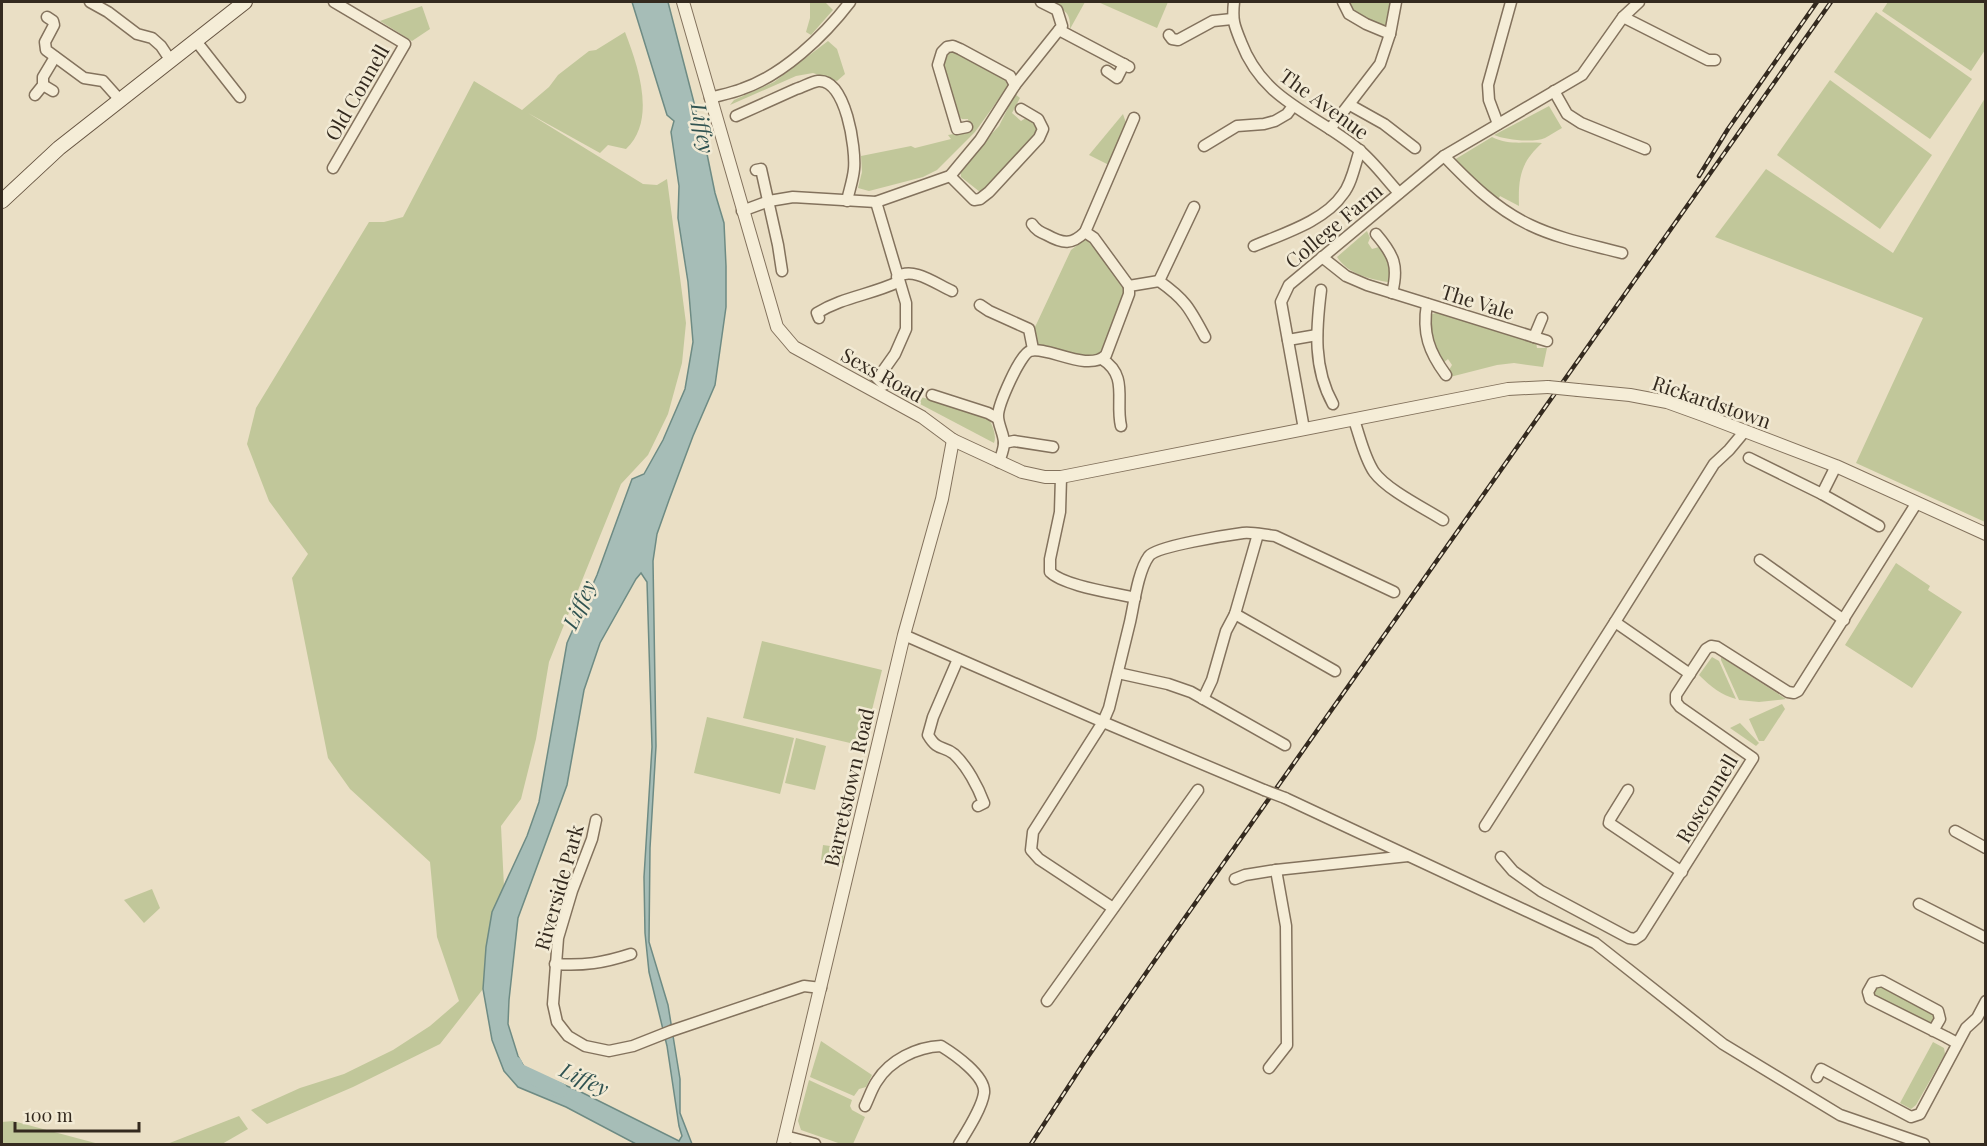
<svg xmlns="http://www.w3.org/2000/svg" width="1987" height="1146" font-family="'Playfair Display',serif">
	<style>
		.green { fill: #c1c79a }
		.water { fill: #a6bdb7; stroke: #6e8b84; stroke-width: 1.5; fill-rule: evenodd }
		.lines { fill: none; stroke-linecap: round; stroke-linejoin: round }
		.river { stroke: #a6bdb7; stroke-width: 15 }
		.minor-casing { stroke: #83725d; stroke-width: 13 }
		.tertiary-casing { stroke: #83725d; stroke-width: 14 }
		.secondary-casing { stroke: #655340; stroke-width: 16 }
		.minor { stroke: #f5edd7; stroke-width: 10 }
		.tertiary { stroke: #f5edd7; stroke-width: 12 }
		.secondary { stroke: #f5edd7; stroke-width: 14 }
		.rail-casing { stroke: #342a1f; stroke-width: 4.5 }
		.rail { stroke: #f2ead4; stroke-width: 2; stroke-dasharray: 7; stroke-linecap: butt }
		.minor-bridge-casing { stroke: #83725d; stroke-width: 13; stroke-linecap: butt }
		.tertiary-bridge-casing { stroke: #83725d; stroke-width: 14; stroke-linecap: butt }
		.minor-bridge { stroke: #f5edd7; stroke-width: 10 }
		.tertiary-bridge { stroke: #f5edd7; stroke-width: 12 }
		.labels { text-anchor: middle; dominant-baseline: central; stroke-width: 5; stroke-linejoin: round; paint-order: stroke }
		.street-label { font-size: 20px; fill: #342a1f; stroke: #f2ead4 }
		.water-label { font-size: 21px; font-style: italic; fill: #305351; stroke: #f2ead4 }
	</style>
	<rect width="100%" height="100%" fill="#eadfc5"/>
	<g class="green">
		<polygon points="810,2 825,2 833,10 811,35 806,32 810,18"/>
		<path d="M 1048,2 L 1085,2 L 1070,29 C 1071,10 1063,10 1048,2 Z"/>
		<polygon points="1098,2 1168,2 1157,28"/>
		<polygon points="1350,2 1393,2 1386,27 1353,13 1349,8"/>
		<polygon points="1888,2 1985,2 1985,50 1971,71 1882,11"/>
		<polygon points="422,6 430,29 412,41 380,21"/>
		<polygon points="1876,12 1972,79 1930,139 1834,72"/>
		<path d="M 625,32 C 638,66 657,120 626,149 L 608,145 L 600,153 L 528,113 L 643,184 L 657,185 L 667,179 L 686,323 L 682,363 L 668,414 L 648,455 L 621,484 L 549,662 L 536,739 L 521,799 L 501,826 L 504,887 L 492,912 L 486,947 L 483,989 L 440,1044 L 353,1087 L 267,1124 L 251,1110 L 300,1088 L 344,1074 L 393,1050 L 430,1026 L 459,1001 L 437,937 L 430,862 L 350,789 L 328,758 L 292,578 L 308,554 L 269,501 L 247,444 L 256,408 L 369,222 L 384,222 L 403,217 L 474,81 L 522,110 L 549,87 L 558,75 L 589,51 L 596,50 Z"/>
		<polygon points="828,41 837,49 845,74 837,81 813,73 796,76 730,105 734,100 774,82"/>
		<polygon points="951,50 962,54 1004,78 1008,86 975,132 937,170 923,177 869,191 858,188 862,172 861,156 911,146 915,148 951,139 948,135 971,131 968,119 962,119 956,114 942,65 945,56"/>
		<polygon points="1830,80 1932,155 1880,229 1777,155"/>
		<polygon points="1015,94 1020,98 1012,113 1021,121 1029,116 1038,123 1038,129 1036,136 986,190 980,192 961,177 960,167 999,126"/>
		<polygon points="1985,98 1985,522 1856,463 1923,318 1715,237 1766,169 1893,253"/>
		<path d="M 1549,106 L 1562,128 C 1556,131 1551,135 1545,138 C 1533,143 1506,140 1494,135 Z"/>
		<polygon points="1123,114 1127,126 1109,165 1089,155"/>
		<path d="M 1492,137 C 1511,146 1523,141 1542,143 C 1521,162 1518,177 1519,206 L 1500,196 L 1496,203 L 1454,160 Z"/>
		<path d="M 1367,231 L 1370,238 L 1368,243 L 1372,249 L 1379,247 L 1385,250 L 1393,275 L 1388,282 C 1369,279 1348,274 1337,257 Z"/>
		<polygon points="1088,237 1124,287 1123,294 1100,354 1090,358 1039,348 1033,329 1036,325 1071,250"/>
		<polygon points="1438,312 1536,342 1537,348 1547,348 1543,367 1514,363 1497,365 1450,377 1449,370 1452,365 1448,359 1443,363 1429,335 1430,315"/>
		<path d="M 921,397 L 988,417 C 992,424 997,436 994,443 L 918,403 Z"/>
		<polygon points="1896,563 1930,586 1928,590 1962,612 1912,688 1845,645"/>
		<polygon points="762,641 882,670 863,746 743,718"/>
		<path d="M 1712,657 L 1719,661 L 1736,699 C 1721,695 1711,687 1699,675 Z"/>
		<polygon points="1721,657 1786,699 1759,702 1739,700 1721,660"/>
		<polygon points="1782,704 1785,709 1764,741 1759,741 1749,719"/>
		<polygon points="707,717 794,738 780,794 694,773"/>
		<polygon points="1740,723 1759,743 1756,746 1730,728"/>
		<polygon points="796,738 826,746 815,790 785,783"/>
		<polygon points="823,845 844,848 843,863 821,860"/>
		<polygon points="152,889 160,908 144,923 124,900"/>
		<polygon points="1881,986 1934,1013 1937,1020 1931,1025 1877,999 1873,994 1874,988"/>
		<polygon points="821,1041 872,1075 866,1087 859,1089 854,1096 810,1077"/>
		<polygon points="1933,1042 1944,1048 1945,1054 1916,1105 1911,1109 1900,1103"/>
		<polygon points="809,1080 852,1100 850,1106 852,1110 865,1117 853,1144 841,1144 801,1130 798,1121"/>
		<polygon points="239,1116 248,1129 222,1144 167,1144"/>
		<polygon points="13,1121 99,1144 2,1144 2,1122"/>
	</g>
	<path class="water" d="M 632,2 L 668,2 L 706,149 L 715,193 L 724,223 L 726,266 L 726,307 L 715,385 L 693,436 L 669,500 L 657,534 L 653,561 L 656,746 L 650,848 L 649,942 L 668,1005 L 680,1079 L 680,1113 L 692,1144 L 636,1144 L 566,1107 L 518,1087 L 504,1071 L 492,1040 L 483,989 L 486,947 L 492,912 L 527,836 L 539,802 L 567,643 L 597,575 L 632,479 L 644,474 L 663,440 L 685,389 L 693,342 L 688,282 L 678,218 L 679,186 L 671,132 L 674,121 L 667,115 ZM 641,573 L 647,582 L 652,747 L 644,877 L 645,933 L 649,972 L 667,1046 L 679,1126 L 682,1136 L 679,1141 L 579,1091 L 555,1081 L 539,1082 L 531,1079 L 518,1056 L 508,1024 L 509,1000 L 518,918 L 567,785 L 584,690 L 600,643 L 636,579 Z"/>
	<g class="lines">
		<polyline class="river" points="515,1064 517,1070 560,1090"/>
		<g class="minor-casing">
			<g id="minor">
				<polyline points="90,2 108,12 137,34 152,38 161,46 171,61"/>
				<path d="M 1234,2 C 1232,20 1234,25 1241,42 C 1264,102 1313,112 1358,149 C 1373,161 1386,179 1399,193"/>
				<polyline points="1343,2 1349,14 1366,24 1390,34"/>
				<polyline points="47,17 53,21 54,25 45,42 46,50 84,78 103,81 120,100"/>
				<polyline points="1623,17 1708,60 1715,60"/>
				<polyline points="1059,30 1129,67"/>
				<polyline points="1169,35 1172,39 1178,40 1213,21 1232,19"/>
				<polyline points="196,41 240,97"/>
				<polyline points="1107,71 1117,78 1124,64"/>
				<polyline points="43,85 53,91"/>
				<polyline points="1554,91 1567,114 1581,123 1645,149"/>
				<polyline points="35,95 43,85 43,77 55,57"/>
				<path d="M 710,98 C 721,95 732,93 742,89 C 783,75 824,36 850,2"/>
				<polyline points="1350,105 1384,124 1415,148"/>
				<path d="M 736,116 C 756,107 776,98 796,89 C 803,87 811,82 818,81 C 846,78 856,149 854,169 C 853,180 849,191 847,201"/>
				<polyline points="1498,124 1489,100 1488,85 1511,2"/>
				<polyline points="967,127 957,129 938,65 942,52 947,47 953,46 960,49 1010,76 1015,85"/>
				<polyline points="1330,129 1380,64 1390,34 1396,2"/>
				<polyline points="1204,146 1237,126 1264,124 1275,121 1287,114 1293,106"/>
				<path d="M 1444,156 C 1469,182 1496,209 1530,225 C 1559,239 1592,245 1622,253"/>
				<polyline points="333,168 405,44 334,2"/>
				<polyline points="756,170 761,169 778,245 782,271"/>
				<polyline points="950,176 974,200 980,199 989,192 1039,138 1043,129 1038,119 1021,109"/>
				<polyline points="876,202 906,303 906,329 895,354 878,378"/>
				<polyline points="742,211 769,201 793,197 876,202 950,176 980,140 1015,85 1062,26 1057,10 1041,2"/>
				<path d="M 1032,224 C 1036,230 1040,232 1047,235 C 1063,244 1072,245 1085,232 L 1134,118"/>
				<polyline points="1085,232 1094,238 1129,286"/>
				<path d="M 1376,234 C 1394,255 1399,266 1392,293"/>
				<path d="M 1254,246 C 1282,234 1325,221 1343,194 C 1352,183 1355,164 1360,150"/>
				<polyline points="1322,257 1346,276 1367,285 1534,337 1542,318"/>
				<path d="M 897,277 C 913,266 936,284 952,291"/>
				<polyline points="1159,281 1194,207"/>
				<path d="M 1321,290 C 1316,330 1313,368 1333,404"/>
				<path d="M 1427,304 C 1422,333 1429,352 1446,375"/>
				<polyline points="980,305 989,311 1029,329 1033,349"/>
				<path d="M 819,318 L 817,313 C 843,297 870,295 898,282"/>
				<polyline points="1534,337 1547,341"/>
				<polyline points="1288,340 1317,335"/>
				<path d="M 1102,359 C 1129,376 1115,401 1121,426"/>
				<polyline points="871,372 884,385"/>
				<polyline points="932,395 988,413 997,418"/>
				<path d="M 1354,420 C 1360,437 1364,457 1374,472 C 1387,490 1424,508 1443,520"/>
				<polyline points="1304,429 1281,302 1289,285 1444,156 1582,75 1623,17 1639,2"/>
				<polyline points="1004,443 1014,441 1053,447"/>
				<polyline points="1749,458 1822,494 1879,526"/>
				<path d="M 999,462 C 1001,456 1004,449 1004,443 C 1004,434 998,425 998,416 C 998,405 1020,354 1030,351 C 1046,345 1088,373 1106,355 L 1129,294 L 1129,286 L 1159,281 C 1186,300 1190,309 1205,337"/>
				<path d="M 1061,477 L 1060,512 L 1050,559 L 1050,572 C 1064,586 1115,593 1135,598"/>
				<polyline points="1822,494 1836,466"/>
				<polyline points="1760,560 1844,620"/>
				<polyline points="1235,614 1335,671"/>
				<polyline points="1615,622 1690,674"/>
				<polyline points="904,635 1103,722 1264,790"/>
				<path d="M 958,659 L 933,717 L 928,735 C 938,752 943,745 954,754 C 967,766 978,787 984,803 L 978,806"/>
				<polyline points="1118,673 1168,684 1191,692 1285,745"/>
				<polyline points="1203,699 1212,680 1226,631 1235,614 1258,534"/>
				<polyline points="1628,790 1610,819 1609,823 1682,872"/>
				<polyline points="1285,798 1595,943 1723,1044 1840,1115 1924,1144"/>
				<polyline points="596,820 592,839 572,891 558,938 553,1004 557,1022 568,1036 585,1046 609,1051 633,1046 671,1031 804,986 821,988"/>
				<polyline points="1485,826 1615,622 1714,464 1729,450 1744,432"/>
				<polyline points="1955,831 1986,848"/>
				<polyline points="1501,857 1513,871 1541,891 1629,938 1635,939 1641,935 1753,758 1680,707 1676,702 1676,695 1706,649 1711,646 1717,647 1788,692 1794,693 1798,691 1916,504"/>
				<polyline points="1276,870 1408,856"/>
				<polyline points="1235,879 1245,875 1276,870 1286,926 1287,1045 1269,1068"/>
				<polyline points="1919,904 1986,938"/>
				<path d="M 1113,908 L 1039,859 L 1031,850 L 1033,832 L 1103,722 L 1109,708 C 1116,679 1123,651 1130,622 C 1134,604 1138,571 1149,556 C 1157,546 1228,535 1243,533 C 1254,532 1264,535 1275,536 L 1394,592"/>
				<path d="M 555,964 C 584,966 603,963 631,954"/>
				<polyline points="1047,1001 1198,790"/>
				<polyline points="1933,1031 1940,1019 1938,1011 1882,981 1873,983 1868,992 1870,999 1946,1037 1957,1043"/>
				<polyline points="1817,1077 1821,1069 1911,1117 1920,1114 1966,1028 1977,1018 1986,1001"/>
				<path d="M 865,1106 C 869,1098 872,1088 877,1081 C 890,1060 917,1047 941,1046 C 954,1054 986,1076 984,1093 C 982,1108 967,1131 959,1144"/>
				<polyline points="785,1136 815,1144"/>
			</g>
		</g>
		<g class="tertiary-casing">
			<g id="tertiary">
				<polyline points="683,2 777,327 794,347 922,417 953,440 1022,472 1045,477 1061,477 1508,389 1548,387"/>
				<polyline points="1578,390 1630,395 1667,402 1703,415 1836,466 1986,534"/>
				<polyline points="783,1144 904,635 942,499 953,440"/>
			</g>
		</g>
		<g class="secondary-casing">
			<polyline id="secondary" points="2,201 59,148 245,2"/>
		</g>
		<use href="#minor" class="minor"/>
		<use href="#tertiary" class="tertiary"/>
		<use href="#secondary" class="secondary"/>
		<g class="rail-casing">
			<g id="rail">
				<polyline points="1699,176 1728,129 1817,2"/>
				<polyline points="1031,1144 1087,1058 1153,963 1831,2"/>
			</g>
		</g>
		<use href="#rail" class="rail"/>
		<g class="minor-bridge-casing">
			<polyline id="minor-bridge" points="1264,790 1285,798"/>
		</g>
		<g class="tertiary-bridge-casing">
			<polyline id="tertiary-bridge" points="1548,387 1578,390"/>
		</g>
		<use href="#minor-bridge" class="minor-bridge"/>
		<use href="#tertiary-bridge" class="tertiary-bridge"/>
	</g>
	<g class="labels">
		<g class="street-label">
			<text transform="translate(356 92) rotate(-60)">Old Connell</text>
			<text transform="translate(1325 103) rotate(36)">The Avenue</text>
			<text transform="translate(1333 225) rotate(-40)">College Farm</text>
			<text transform="translate(1478 301) rotate(17)">The Vale</text>
			<text transform="translate(883 374) rotate(29)">Sexs Road</text>
			<text transform="translate(1712 401) rotate(19)">Rickardstown</text>
			<text transform="translate(848 787) rotate(-77)">Barretstown Road</text>
			<text transform="translate(1706 798) rotate(-59)">Rosconnell</text>
			<text transform="translate(558 887) rotate(-74)">Riverside Park</text>
		</g>
		<g class="water-label">
			<text transform="translate(704 128) rotate(80)">Liffey</text>
			<text transform="translate(578 604) rotate(-66)">Liffey</text>
			<text transform="translate(585 1078) rotate(25)">Liffey</text>
		</g>
	</g>
	<rect width="1987" height="1146" fill="none" stroke="#342a1f" stroke-width="6"/>
	<path d="M15 1122v9h124v-9" fill="none" stroke="#342a1f" stroke-width="3"/>
	<text x="24" y="1122" font-size="18" fill="#342a1f" stroke="#f2ead4" stroke-width="4.5" paint-order="stroke">100 m</text>
</svg>
